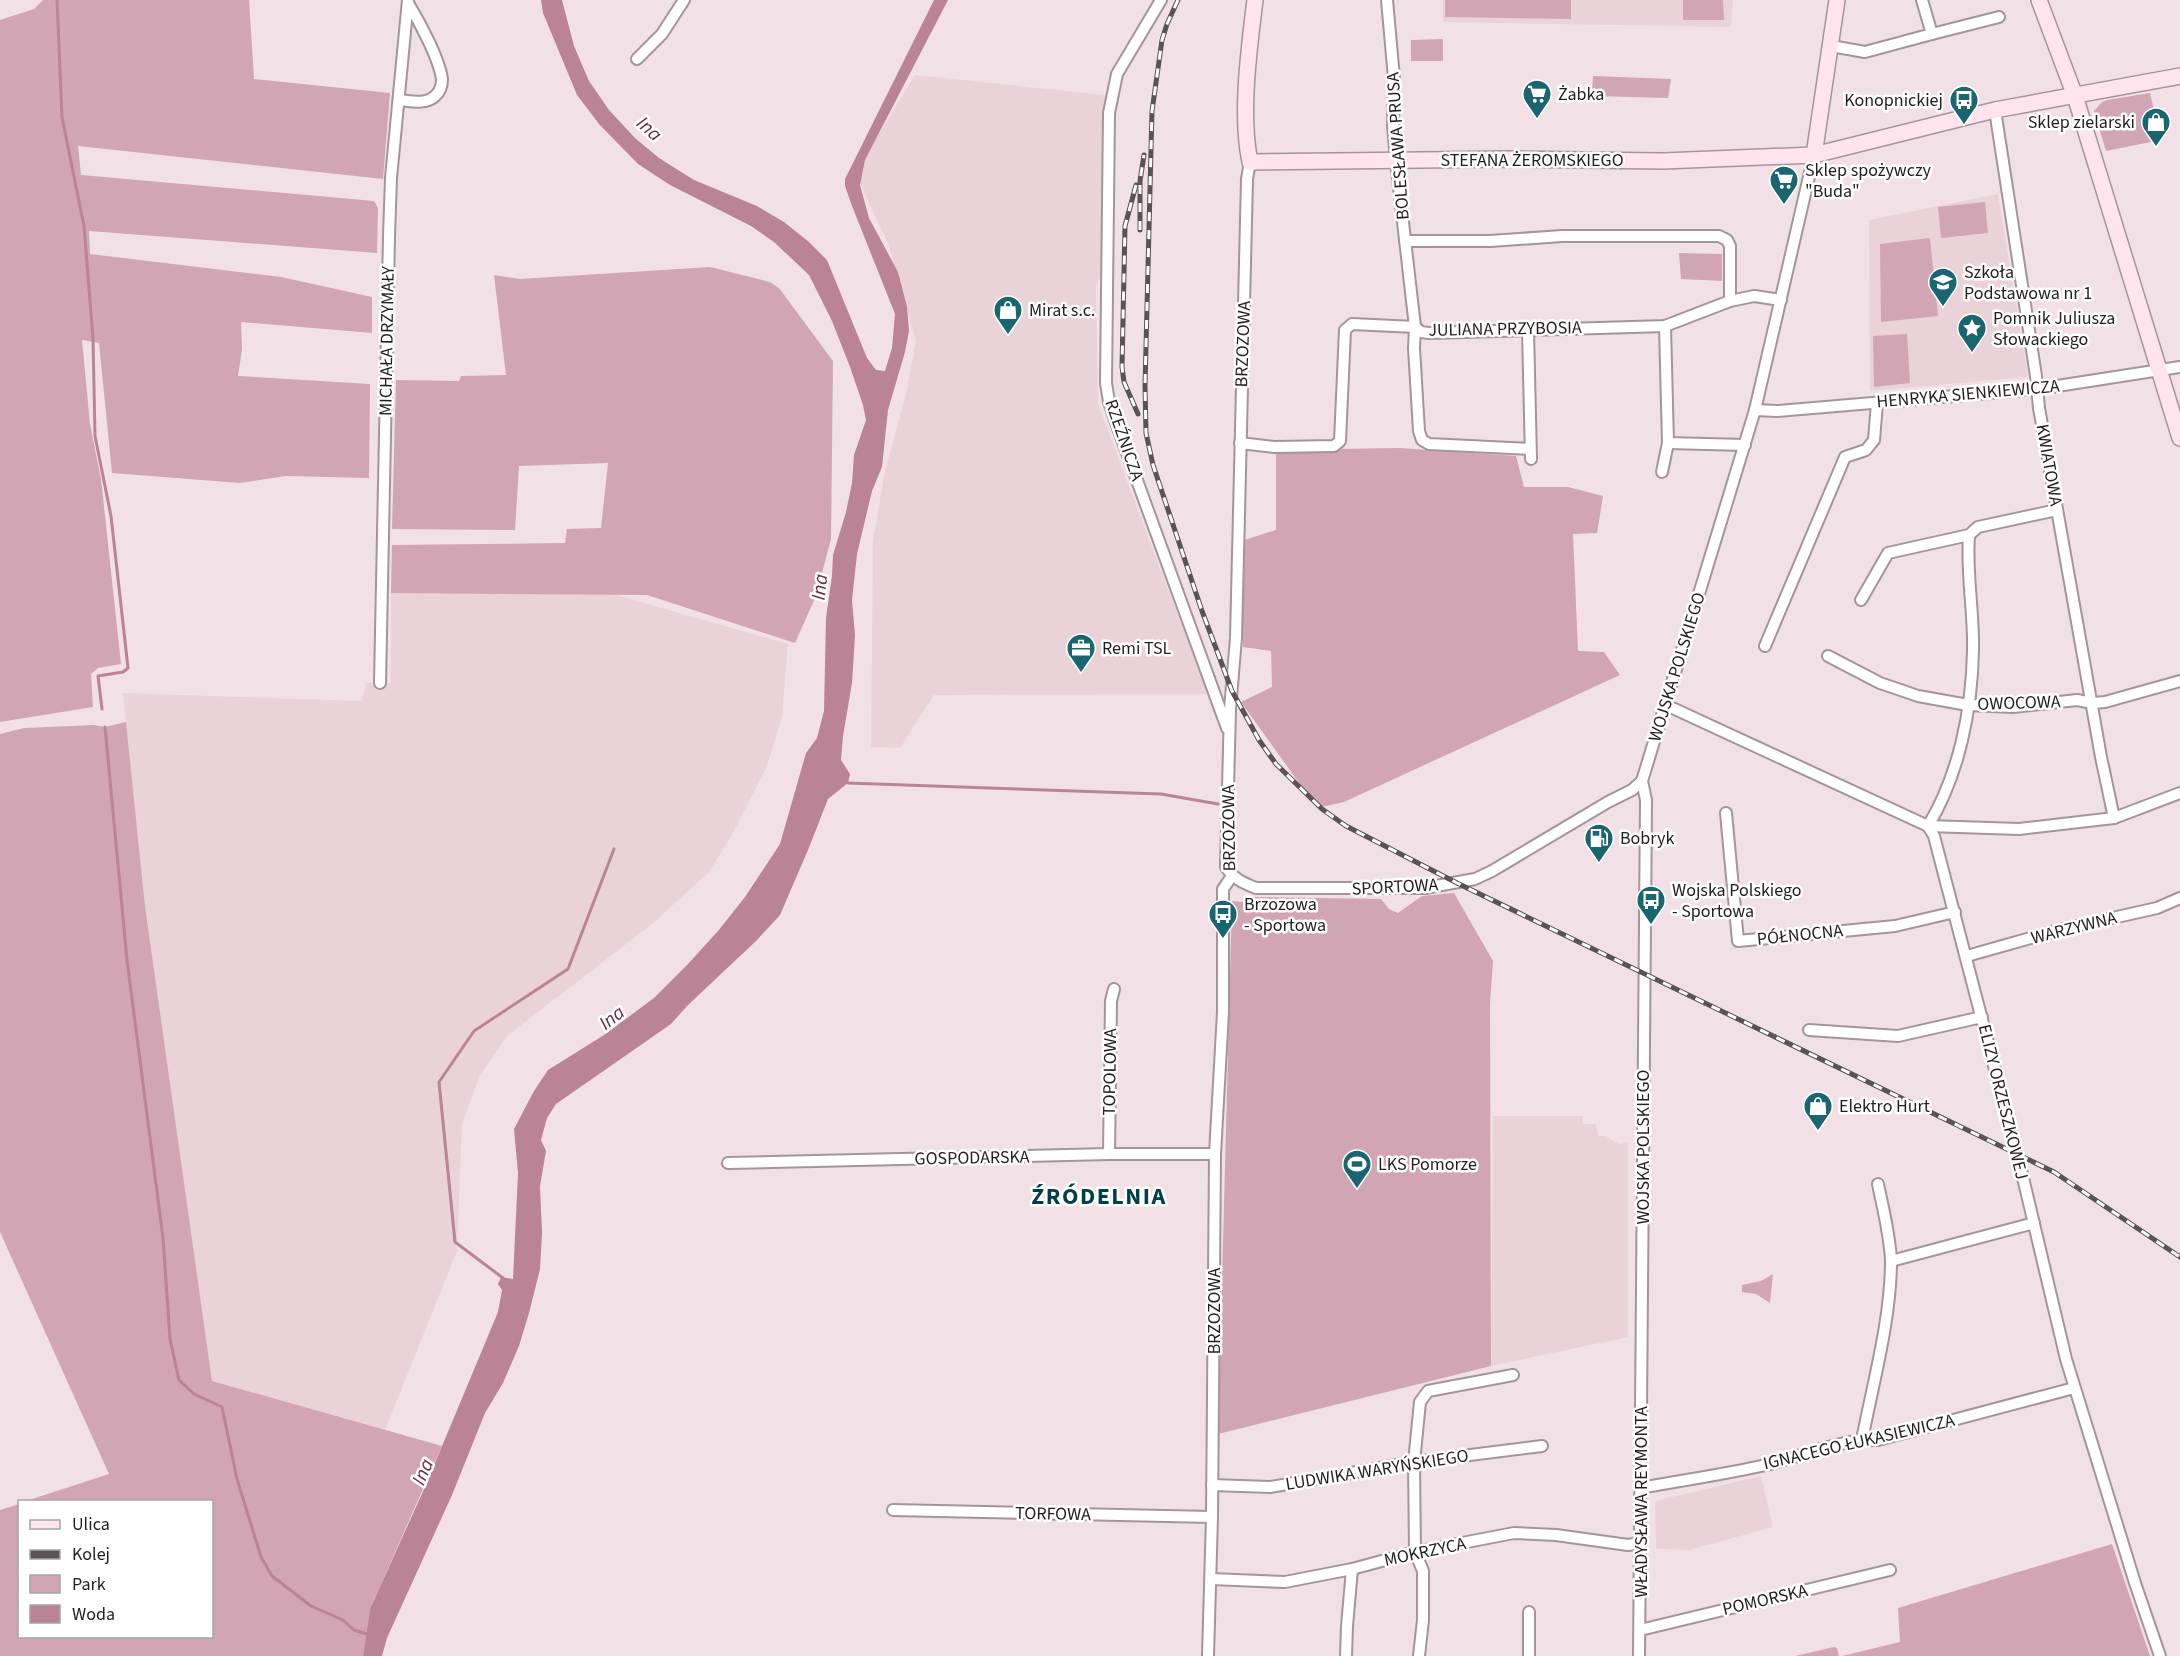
<svg xmlns="http://www.w3.org/2000/svg" width="2180" height="1656" font-family="'Source Sans 3',sans-serif">
	<style>
		.built { fill: #ead2d9 }
		.green { fill: #d1a5b3 }
		.water { fill: #bb8396 }
		.lines { fill: none; stroke-linecap: round; stroke-linejoin: round }
		.stream { stroke: #bb8396; stroke-width: 3 }
		.street-casing { stroke: #a4959a; stroke-width: 14 }
		.secondary-casing { stroke: #a4959a; stroke-width: 18 }
		.street { stroke: #fff; stroke-width: 10 }
		.secondary { stroke: #ffe4ee; stroke-width: 15 }
		.rail-casing { stroke: #5a5255; stroke-width: 5 }
		.rail { stroke: #fff; stroke-width: 3; stroke-dasharray: 9; stroke-linecap: butt }
		.labels { text-anchor: middle; dominant-baseline: central; stroke-width: 5; stroke-linejoin: round; paint-order: stroke }
		.poi-label { font-size: 18px; fill: #231d1f; stroke: #fff; text-anchor: start }
		.street-label { font-size: 18px; fill: #231d1f; stroke: #fff }
		.water-label { font-size: 20px; font-style: italic; fill: #6d2844; stroke: #fff }
		.district-label { font-size: 24px; font-weight: bold; letter-spacing: 1.5px; fill: #004048; stroke: #fff }
	</style>
	<rect width="100%" height="100%" fill="#f1e1e6"/>
	<g class="built">
		<polygon points="1443,0 1733,0 1731,27 1443,22"/>
		<polygon points="915,75 1105,95 1102,268 1096,288 1098,404 1180,621 1211,694 934,695 900,748 871,747 873,541 885,471 906,394 916,341 888,243 855,173"/>
		<polygon points="1998,194 2028,377 1870,391 1869,220"/>
		<polygon points="391,593 609,593 788,644 782,717 767,766 733,833 709,872 652,924 507,1036 480,1075 462,1124 457,1251 385,1430 212,1381 145,906 123,693 362,701 366,683 391,683"/>
		<polygon points="1493,1116 1583,1116 1583,1124 1596,1124 1598,1136 1605,1136 1619,1144 1628,1143 1628,1337 1491,1366"/>
		<polygon points="1761,1476 1773,1527 1689,1550 1656,1549 1655,1501"/>
	</g>
	<g class="green">
		<polygon points="43,0 249,0 254,79 390,93 383,179 78,146 81,175 374,201 378,208 377,253 89,231 90,254 281,277 372,297 372,333 241,322 242,349 238,376 370,384 369,478 286,476 240,483 112,473 99,343 82,340 90,424 101,479 121,664 98,668 91,674 93,707 0,722 0,20 34,9"/>
		<polygon points="1445,0 1571,0 1571,19 1445,17"/>
		<polygon points="1683,0 1723,0 1724,20 1683,20"/>
		<polygon points="1443,39 1443,61 1411,61 1411,40"/>
		<polygon points="1593,76 1671,79 1668,98 1592,96"/>
		<polygon points="2150,93 2161,140 2106,151 2094,111 2102,102 2107,100"/>
		<polygon points="1985,202 1988,233 1941,238 1938,207"/>
		<polygon points="1930,238 1938,316 1881,322 1880,244"/>
		<polygon points="1679,253 1722,254 1722,281 1681,279"/>
		<polygon points="710,267 770,282 779,288 833,361 831,539 816,596 795,643 647,595 391,593 392,545 565,543 567,529 601,528 608,463 519,466 515,530 392,529 396,380 459,381 461,376 506,375 494,275 520,279"/>
		<polygon points="1907,334 1910,383 1874,387 1873,336"/>
		<polygon points="1400,448 1516,456 1524,487 1568,487 1603,496 1597,533 1573,534 1578,651 1604,652 1620,675 1344,802 1317,808 1241,702 1272,687 1271,651 1243,647 1241,541 1276,530 1276,450"/>
		<polygon points="126,722 145,906 212,1381 442,1446 370,1609 363,1656 0,1656 0,1510 19,1504 20,1636 212,1636 212,1502 26,1501 109,1474 0,1232 0,734 24,728 94,725 105,727"/>
		<polygon points="1454,893 1493,961 1490,1004 1491,1366 1218,1434 1232,901 1244,902 1250,897 1381,899 1389,909 1398,913 1422,896"/>
		<polygon points="1773,1274 1770,1303 1756,1294 1742,1292 1742,1285 1761,1281"/>
		<polygon points="2112,1544 2150,1656 1842,1656 1900,1642 1898,1608"/>
		<polygon points="1834,1647 1837,1648 1839,1656 1795,1656"/>
	</g>
	<polygon class="water" points="541,0 562,0 574,46 589,81 609,110 635,138 659,158 694,180 757,206 784,222 809,242 827,260 867,358 876,370 885,371 892,348 895,314 852,206 845,186 845,179 934,0 948,0 865,160 860,185 869,218 898,272 907,307 909,331 905,352 888,410 882,467 872,491 857,554 852,600 855,635 852,683 843,736 841,760 850,774 848,783 828,799 808,850 780,915 756,941 687,1006 671,1024 556,1104 547,1118 541,1140 546,1151 540,1186 542,1233 540,1269 529,1313 519,1346 503,1383 485,1413 452,1495 387,1638 382,1656 363,1656 370,1609 425,1487 498,1312 502,1290 498,1284 501,1277 513,1279 518,1173 514,1129 534,1091 548,1070 604,1035 654,998 688,964 718,931 745,897 780,844 806,753 817,738 824,711 826,618 832,576 833,555 846,512 852,483 854,455 866,420 863,405 850,367 832,321 809,275 774,242 751,226 670,185 638,164 599,124 577,95 543,13"/>
	<g class="lines">
		<g class="stream">
			<polyline points="57,0 62,117 84,226 93,338 95,436 111,516 128,668 123,672 98,676 102,709"/>
			<polyline points="105,727 127,960 163,1238 170,1339 179,1380 194,1394 222,1407 237,1479 261,1557 272,1576 311,1606 343,1620 354,1630 367,1634"/>
			<polyline points="848,783 1161,794 1218,804"/>
			<polyline points="503,1278 455,1242 439,1082 474,1031 568,969 614,849"/>
		</g>
		<g class="street-casing">
			<g id="street">
				<polyline points="1161,0 1117,74 1109,113 1106,383 1109,402 1118,428 1227,728"/>
				<polyline points="1387,0 1394,78 1393,125 1396,161 1415,327 1414,348 1419,431 1422,440 1429,444 1530,449"/>
				<polyline points="1922,0 1932,34 1999,17"/>
				<polyline points="1831,46 1865,52 1932,34"/>
				<polyline points="637,59 662,34 684,0"/>
				<path d="M 399,100 C 411,101 426,105 435,96 C 440,92 442,85 442,79 C 439,58 419,21 408,3"/>
				<polyline points="1995,110 2036,376 2039,408 2101,757 2114,818"/>
				<path d="M 1250,162 L 1247,179 L 1236,638 L 1230,709 L 1226,867 C 1234,879 1243,883 1256,888 L 1425,888 L 1475,879 L 1492,871 L 1608,802 L 1632,790 L 1642,781"/>
				<polyline points="1405,241 1490,241 1562,236 1719,236 1727,240 1730,246 1730,301"/>
				<polyline points="1528,330 1531,459"/>
				<polyline points="1755,410 1777,411 2038,389 2180,367"/>
				<polyline points="1240,443 1274,447 1334,446 1340,441 1345,330 1352,324 1415,327 1421,332 1429,333 1665,326 1730,301 1754,296 1781,300"/>
				<polyline points="1668,443 1745,445"/>
				<polyline points="1662,472 1668,443 1665,326"/>
				<polyline points="1861,600 1888,553 1969,535 1978,527 2057,510"/>
				<polyline points="1765,646 1845,457 1866,450 1874,440 1877,403"/>
				<polyline points="1828,656 1880,683 1918,696 1968,705 2013,707 2077,700 2093,703 2105,702 2180,681"/>
				<polyline points="380,683 389,236 391,178 408,0"/>
				<polyline points="1666,705 1928,826 1934,836 2020,1165 2066,1359 2135,1583 2160,1656"/>
				<polyline points="1726,813 1738,941 1895,926 1955,912"/>
				<path d="M 1928,826 C 1959,775 1972,710 1973,650 C 1974,612 1966,573 1969,535"/>
				<polyline points="1928,826 2019,829 2114,818 2180,793"/>
				<polyline points="1967,956 2059,930 2157,908 2180,898"/>
				<polyline points="1809,1030 1898,1036 1982,1017"/>
				<polyline points="1109,1154 1111,1001 1114,989"/>
				<polyline points="728,1163 1109,1154 1215,1154"/>
				<polyline points="1891,1261 2034,1223"/>
				<path d="M 1862,1440 C 1873,1383 1891,1319 1891,1261 C 1890,1235 1883,1209 1878,1184"/>
				<polyline points="1212,1485 1270,1487 1414,1462 1542,1446"/>
				<path d="M 1641,1488 C 1684,1480 1727,1474 1770,1464 C 1806,1455 1840,1439 1878,1440 L 2074,1388"/>
				<polyline points="893,1510 1212,1517"/>
				<polyline points="1211,1579 1285,1582 1352,1569 1415,1552 1514,1533 1556,1535 1628,1545 1641,1543"/>
				<polyline points="1529,1612 1529,1656"/>
				<polyline points="1640,1630 1890,1570"/>
				<polyline points="1208,1656 1212,1517 1215,1154 1223,1012 1223,889 1232,876"/>
				<polyline points="1346,1656 1347,1626 1352,1569"/>
				<polyline points="1419,1656 1423,1620 1423,1571 1415,1552 1414,1462 1420,1402 1428,1391 1513,1375"/>
				<polyline points="1639,1656 1646,800 1642,781 1755,410 1814,155"/>
			</g>
		</g>
		<g class="secondary-casing">
			<g id="secondary">
				<path d="M 1255,0 C 1249,49 1240,115 1250,162 L 1508,159 L 1663,161 L 1814,155 L 1995,110 L 2180,76"/>
				<polyline points="2039,0 2075,96 2180,438"/>
				<polyline points="1814,155 1837,0"/>
			</g>
		</g>
		<use href="#street" class="street"/>
		<use href="#secondary" class="secondary"/>
		<g class="rail-casing">
			<g id="rail">
				<polyline points="1178,0 1167,24 1162,40 1152,111 1145,386 1146,433 1153,465 1202,611 1232,691 1259,740 1276,764 1322,809 1346,826 1457,883 2054,1172 2180,1257"/>
				<polyline points="1136,185 1125,226 1122,367 1124,382 1138,414"/>
				<polyline points="1140,230 1140,181 1144,155"/>
			</g>
		</g>
		<use href="#rail" class="rail"/>
	</g>
	<defs>
		<g id="supermarket-pin" transform="scale(1.5)"><path d="M0 17L-7.5 6A9.5 9.5 0 1 1 7.5 6Z" fill="#1a6670" stroke="#fff"/><path d="M-6-5.5h2.5l.6 2H6L4.5 2H-2.5L-4.4-4H-6ZM-1.5 3.2a1.3 1.3 0 1 0 .1 0ZM3 3.2a1.3 1.3 0 1 0 .1 0Z" fill="#fff"/></g>
		<g id="bus-pin" transform="scale(1.5)"><path d="M0 17L-7.5 6A9.5 9.5 0 1 1 7.5 6Z" fill="#1a6670" stroke="#fff"/><path d="M-5-6H5V4H4V6H2V4H-2V6H-4V4H-5ZM-3.5-4V0h7V-4ZM-3.5 1.2v1.5H-2V1.2ZM2 1.2v1.5H3.5V1.2Z" fill="#fff"/></g>
		<g id="shop-pin" transform="scale(1.5)"><path d="M0 17L-7.5 6A9.5 9.5 0 1 1 7.5 6Z" fill="#1a6670" stroke="#fff"/><path d="M-5-2.5h2.3a2.7 3.5 0 0 1 5.4 0H5L5.5 6h-11ZM-1.5-2.5h3a1.5 2.3 0 0 0-3 0Z" fill="#fff"/></g>
		<g id="school-pin" transform="scale(1.5)"><path d="M0 17L-7.5 6A9.5 9.5 0 1 1 7.5 6Z" fill="#1a6670" stroke="#fff"/><path d="M0-5L7-2L0 1L-7-2ZM-4 1L0 2.5L4 1V4Q0 6-4 4Z" fill="#fff"/></g>
		<g id="sight-pin" transform="scale(1.5)"><path d="M0 17L-7.5 6A9.5 9.5 0 1 1 7.5 6Z" fill="#1a6670" stroke="#fff"/><path d="M0-6L1.8-2.2L6-1.7L2.9 1.2L3.7 5.4L0 3.3L-3.7 5.4L-2.9 1.2L-6-1.7L-1.8-2.2Z" fill="#fff"/></g>
		<g id="office-pin" transform="scale(1.5)"><path d="M0 17L-7.5 6A9.5 9.5 0 1 1 7.5 6Z" fill="#1a6670" stroke="#fff"/><path d="M-6-3h4V-5.5h4V-3h4V5H-6ZM-1-4.5V-3h2v-1.5ZM-6 0V1H6V0Z" fill="#fff"/></g>
		<g id="fuel-pin" transform="scale(1.5)"><path d="M0 17L-7.5 6A9.5 9.5 0 1 1 7.5 6Z" fill="#1a6670" stroke="#fff"/><path d="M-5.5-6h7V0h2V4h1.3V-2.5L3-4.5l.8-.8L6-3V5H2.5V1h-1V6h-7ZM-4.2-4.7v3.2H.2V-4.7Z" fill="#fff"/></g>
		<g id="stadium-pin" transform="scale(1.5)"><path d="M0 17L-7.5 6A9.5 9.5 0 1 1 7.5 6Z" fill="#1a6670" stroke="#fff"/><path d="M0-5a6.5 5 0 1 0 0 10a6.5 5 0 1 0 0-10ZM-3.5-1.8h7v3.6h-7Z" fill="#fff"/></g>
	</defs>
	<g fill-rule="evenodd">
		<use href="#supermarket-pin" x="1537" y="94"/>
		<use href="#bus-pin" x="1964" y="100"/>
		<use href="#shop-pin" x="2156" y="122"/>
		<use href="#supermarket-pin" x="1784" y="180"/>
		<use href="#school-pin" x="1943" y="282"/>
		<use href="#shop-pin" x="1008" y="310"/>
		<use href="#sight-pin" x="1972" y="328"/>
		<use href="#office-pin" x="1081" y="648"/>
		<use href="#fuel-pin" x="1599" y="838"/>
		<use href="#bus-pin" x="1651" y="900"/>
		<use href="#bus-pin" x="1223" y="914"/>
		<use href="#shop-pin" x="1818" y="1106"/>
		<use href="#stadium-pin" x="1357" y="1164"/>
	</g>
	<g class="labels">
		<g class="poi-label">
			<text x="1558" y="94">Żabka</text>
			<text x="1943" y="100" text-anchor="end">Konopnickiej</text>
			<text x="2135" y="122" text-anchor="end">Sklep zielarski</text>
			<text x="1805" y="170">Sklep spożywczy<tspan x="1805" dy="21">"Buda"</tspan></text>
			<text x="1964" y="272">Szkoła<tspan x="1964" dy="21">Podstawowa nr 1</tspan></text>
			<text x="1029" y="310">Mirat s.c.</text>
			<text x="1993" y="318">Pomnik Juliusza<tspan x="1993" dy="21">Słowackiego</tspan></text>
			<text x="1102" y="648">Remi TSL</text>
			<text x="1620" y="838">Bobryk</text>
			<text x="1672" y="890">Wojska Polskiego<tspan x="1672" dy="21">- Sportowa</tspan></text>
			<text x="1244" y="904">Brzozowa<tspan x="1244" dy="21">- Sportowa</tspan></text>
			<text x="1839" y="1106">Elektro Hurt</text>
			<text x="1378" y="1164">LKS Pomorze</text>
		</g>
		<g class="street-label">
			<text transform="translate(1398 146) rotate(-94)">BOLESŁAWA PRUSA</text>
			<text x="1532" y="160">STEFANA ŻEROMSKIEGO</text>
			<text transform="translate(1505 329) rotate(-1)">JULIANA PRZYBOSIA</text>
			<text transform="translate(387 341) rotate(-89)">MICHAŁA DRZYMAŁY</text>
			<text transform="translate(1243 344) rotate(-88)">BRZOZOWA</text>
			<text transform="translate(1968 394) rotate(-5)">HENRYKA SIENKIEWICZA</text>
			<text transform="translate(1124 440) rotate(71)">RZEŹNICZA</text>
			<text transform="translate(2049 465) rotate(80)">KWIATOWA</text>
			<text transform="translate(1677 667) rotate(-73)">WOJSKA POLSKIEGO</text>
			<text transform="translate(2019 703) rotate(-2)">OWOCOWA</text>
			<text transform="translate(1229 828) rotate(-91)">BRZOZOWA</text>
			<text transform="translate(1395 887) rotate(-3)">SPORTOWA</text>
			<text transform="translate(2074 928) rotate(-14)">WARZYWNA</text>
			<text transform="translate(1800 935) rotate(-6)">PÓŁNOCNA</text>
			<text transform="translate(1110 1072) rotate(-89)">TOPOLOWA</text>
			<text transform="translate(2003 1102) rotate(76)">ELIZY ORZESZKOWEJ</text>
			<text transform="translate(1643 1147) rotate(-90)">WOJSKA POLSKIEGO</text>
			<text transform="translate(972 1158) rotate(-1)">GOSPODARSKA</text>
			<text transform="translate(1214 1311) rotate(-90)">BRZOZOWA</text>
			<text transform="translate(1859 1442) rotate(-13)">IGNACEGO ŁUKASIEWICZA</text>
			<text transform="translate(1377 1470) rotate(-9)">LUDWIKA WARYŃSKIEGO</text>
			<text transform="translate(1641 1502) rotate(-90)">WŁADYSŁAWA REYMONTA</text>
			<text transform="translate(1053 1514) rotate(1)">TORFOWA</text>
			<text transform="translate(1425 1552) rotate(-12)">MOKRZYCA</text>
			<text transform="translate(1765 1600) rotate(-13)">POMORSKA</text>
		</g>
		<g class="water-label">
			<text transform="translate(649 129) rotate(42)">Ina</text>
			<text transform="translate(820 587) rotate(-84)">Ina</text>
			<text transform="translate(612 1018) rotate(-38)">Ina</text>
			<text transform="translate(423 1472) rotate(-67)">Ina</text>
		</g>
		<g class="district-label">
			<text x="1099" y="1196">ŹRÓDELNIA</text>
		</g>
	</g>
	<rect x="18" y="1500" width="195" height="138" fill="#ffffff" stroke="#a7a5a5" stroke-width="1.5"/>
	<rect x="30" y="1520" width="30" height="9" fill="#ffe4ee" stroke="#a7a5a5" stroke-width="1.5"/>
	<text x="72" y="1530" font-size="18" fill="#231d1f">Ulica</text>
	<rect x="30" y="1550" width="30" height="9" fill="#5a5255" stroke="#a7a5a5" stroke-width="1.5"/>
	<text x="72" y="1560" font-size="18" fill="#231d1f">Kolej</text>
	<rect x="30" y="1575" width="30" height="18" fill="#d1a5b3" stroke="#a7a5a5" stroke-width="1.5"/>
	<text x="72" y="1590" font-size="18" fill="#231d1f">Park</text>
	<rect x="30" y="1605" width="30" height="18" fill="#bb8396" stroke="#a7a5a5" stroke-width="1.5"/>
	<text x="72" y="1620" font-size="18" fill="#231d1f">Woda</text>
</svg>
